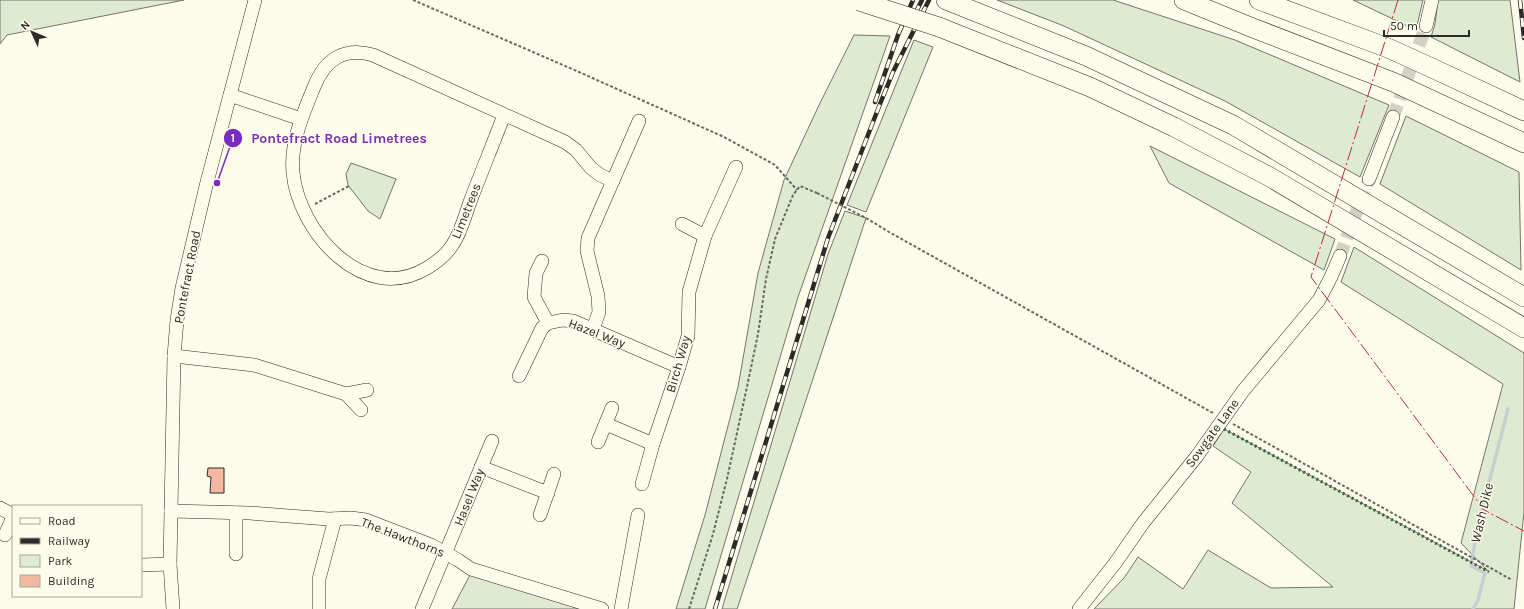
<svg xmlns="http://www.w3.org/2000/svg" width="1524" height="609" font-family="Karla,sans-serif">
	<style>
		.green { fill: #deebd1; stroke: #74746e }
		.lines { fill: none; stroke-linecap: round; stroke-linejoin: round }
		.stream { stroke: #c7d0d0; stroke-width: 3.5 }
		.building { fill: #f2b8a0; stroke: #2b2b2b }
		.minor-tunnel { stroke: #d3d1c4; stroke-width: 13; stroke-dasharray: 13 6; stroke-linecap: butt }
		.minor-casing { stroke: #2b2b2b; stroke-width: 14 }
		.highway-casing { stroke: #2b2b2b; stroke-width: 20 }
		.path { stroke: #6a6964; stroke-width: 2; stroke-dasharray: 3 2; stroke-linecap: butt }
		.minor { stroke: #fdfbea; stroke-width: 13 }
		.highway { stroke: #fdfbea; stroke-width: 19 }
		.rail-casing { stroke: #2b2b2b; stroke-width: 4.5 }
		.rail { stroke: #fdfbea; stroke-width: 3; stroke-dasharray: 9; stroke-linecap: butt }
		.highway-bridge-casing { stroke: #2b2b2b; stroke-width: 20; stroke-linecap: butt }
		.path-bridge { stroke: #6a6964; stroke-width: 2; stroke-dasharray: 3 2; stroke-linecap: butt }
		.highway-bridge { stroke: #fdfbea; stroke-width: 19 }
		.hedge { stroke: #34623c; stroke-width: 3; stroke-dasharray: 2 3; stroke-linecap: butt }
		.power { stroke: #c62828; stroke-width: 1; stroke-dasharray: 14 3 2 3; stroke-linecap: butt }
		.labels { text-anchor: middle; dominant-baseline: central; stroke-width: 3; stroke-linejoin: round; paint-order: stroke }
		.street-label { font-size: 13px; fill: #2b2b2b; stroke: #fdfbea }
		.water-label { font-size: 14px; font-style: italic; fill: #2b2b2b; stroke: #fdfbea }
		.leader { fill: none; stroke: #7b2cbf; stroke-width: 1.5 }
		.callout-dot { fill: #7b2cbf; stroke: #fdfbea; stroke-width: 1.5 }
		.mark-label { font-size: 12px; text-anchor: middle; font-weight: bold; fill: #fff }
		.callout-label { font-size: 14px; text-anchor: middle; font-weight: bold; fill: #7b2cbf; stroke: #fdfbea; stroke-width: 3; stroke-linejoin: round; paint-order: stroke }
	</style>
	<rect width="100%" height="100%" fill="#fdfbea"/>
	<g class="green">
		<polygon points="0,0 184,0 7,35 0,44"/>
		<polygon points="997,0 1113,0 1235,40 1389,105 1360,177 1225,101 1064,26"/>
		<polygon points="1353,0 1423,0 1416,30"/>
		<polygon points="1438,0 1510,0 1520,82 1431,37 1435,24"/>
		<polygon points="854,35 890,36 798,297 705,609 676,609 705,515 738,387 758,273 784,180 821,101"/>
		<polygon points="914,40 933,47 866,212 847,205"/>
		<polygon points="1406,116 1519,172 1521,270 1380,184"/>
		<polygon points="1150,146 1335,239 1324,270 1169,183"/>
		<polygon points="351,163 396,179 380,219 368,211 348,185 346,174"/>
		<polygon points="845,211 866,218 737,609 722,609 828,254"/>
		<polygon points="1354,247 1524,353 1524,512 1514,609 1094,609 1124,578 1138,557 1183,589 1208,550 1271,588 1333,587 1232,503 1251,472 1213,446 1224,429 1488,571 1461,543 1503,384 1341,282"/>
		<polygon points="470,575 581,609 452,609"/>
	</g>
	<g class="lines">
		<polyline class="stream" points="1473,609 1478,600 1485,573 1471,566 1477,529 1508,409"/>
	</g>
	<polygon class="building" points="208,468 224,468 224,493 210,493 211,477 207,476"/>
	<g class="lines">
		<g class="minor-tunnel">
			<polyline points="1393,117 1426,26"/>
			<polyline points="1340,256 1369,179"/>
		</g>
		<g class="minor-casing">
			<g id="minor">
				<polyline points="1426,26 1432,0"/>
				<polyline points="230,95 301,119"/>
				<path d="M 504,115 C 493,144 481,173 470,202 C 465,216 461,232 453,244 C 447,254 437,262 427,268 C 364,306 299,232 293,173 C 290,143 303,114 314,87 C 325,59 344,47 373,55 L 565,142 L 576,150 L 591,168 L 600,175 L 613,181"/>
				<polyline points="1369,179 1393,117"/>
				<polyline points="682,224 705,236"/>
				<polyline points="542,261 536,273 534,297 548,323"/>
				<polyline points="593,329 599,312 598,296 587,251 588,238 639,121"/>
				<polyline points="174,356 254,365 346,394 367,390"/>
				<polyline points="519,376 542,328 548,323 563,320 573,321 679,367"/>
				<polyline points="346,394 361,410"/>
				<polyline points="606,424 653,444"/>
				<polyline points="598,442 612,408"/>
				<polyline points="481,467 548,493"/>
				<polyline points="642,484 653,444 679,367 688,336 689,292 705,236 736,167"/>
				<polyline points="0,508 13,515"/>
				<polyline points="171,511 249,513 329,519 351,518 366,520 431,545 458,560 471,569 602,609"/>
				<polyline points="540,515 554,474"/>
				<polyline points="5,535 13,517"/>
				<polyline points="236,554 236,513"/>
				<polyline points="141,565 170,564"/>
				<polyline points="173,609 170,564 171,511 174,356 177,320 182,288 206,186 255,0"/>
				<polyline points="319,609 319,579 335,519"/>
				<polyline points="422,609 492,441"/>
				<polyline points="621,609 638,515"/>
				<polyline points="1079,609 1116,562 1143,523 1197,456 1243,391 1319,300 1331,277 1340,256"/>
			</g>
		</g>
		<g class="highway-casing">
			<g id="highway">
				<polyline points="946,0 1086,56 1233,125 1524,297"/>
				<polyline points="1184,0 1253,28 1393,82 1524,143"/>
				<polyline points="1259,0 1388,48 1432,68 1524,111"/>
				<polyline points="939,27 1090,87 1174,127 1270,177 1524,328"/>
			</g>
		</g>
		<g class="path">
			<polyline points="413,0 579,72 724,137 775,165 797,190"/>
			<polyline points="315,204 349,186"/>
			<polyline points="866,218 889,232 1213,413"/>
			<polyline points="1233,424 1512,580"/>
			<polyline points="689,609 713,534 727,479 748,382 758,334 766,279 775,239 793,195 800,186 817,193"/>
		</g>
		<use href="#minor" class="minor"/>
		<use href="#highway" class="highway"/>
		<g class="rail-casing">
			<g id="rail">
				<polyline points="1520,0 1524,38"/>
				<polyline points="915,14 922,0"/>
				<polyline points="875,102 898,35 913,0"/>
				<polyline points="715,609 828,238 880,104 893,72 929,0"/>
			</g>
		</g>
		<use href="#rail" class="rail"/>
		<g class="highway-bridge-casing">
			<polyline id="highway-bridge" points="859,1 939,27"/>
		</g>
		<polyline class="path-bridge" points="817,193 866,218"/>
		<use href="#highway-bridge" class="highway-bridge"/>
		<polyline class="hedge" points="1224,429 1489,572"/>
		<polyline class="power" points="1398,0 1311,277 1484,510 1524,531"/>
	</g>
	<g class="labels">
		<g class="street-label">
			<text transform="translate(466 211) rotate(-68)">Limetrees</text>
			<text transform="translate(187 277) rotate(-79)">Pontefract Road</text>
			<text transform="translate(597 333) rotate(21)">Hazel Way</text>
			<text transform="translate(678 364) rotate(-74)">Birch Way</text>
			<text transform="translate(1212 433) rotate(-54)">Sowgate Lane</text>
			<text transform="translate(469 497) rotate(-68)">Hasel Way</text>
			<text transform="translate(403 537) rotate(21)">The Hawthorns</text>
		</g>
		<g class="water-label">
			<text transform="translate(1482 513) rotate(-77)">Wash Dike</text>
		</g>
	</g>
	<path class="leader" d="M217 183L233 138"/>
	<g class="callout-dot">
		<circle cx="217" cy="183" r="4"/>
		<circle cx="233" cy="138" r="10"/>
	</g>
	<g class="mark-label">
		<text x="233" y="142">1</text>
	</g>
	<g class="callout-label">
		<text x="339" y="143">Pontefract Road Limetrees</text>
	</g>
	<rect x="12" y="505" width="130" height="92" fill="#fdfbea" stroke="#a9a89e"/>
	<rect x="20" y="518" width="20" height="6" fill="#fdfbea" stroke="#a9a89e"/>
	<text x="48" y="525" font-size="12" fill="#2b2b2b">Road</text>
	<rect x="20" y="538" width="20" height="6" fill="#2b2b2b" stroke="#a9a89e"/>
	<text x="48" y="545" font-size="12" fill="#2b2b2b">Railway</text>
	<rect x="20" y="555" width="20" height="12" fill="#deebd1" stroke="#a9a89e"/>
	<text x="48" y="565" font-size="12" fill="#2b2b2b">Park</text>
	<rect x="20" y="575" width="20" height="12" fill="#f2b8a0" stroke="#a9a89e"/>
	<text x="48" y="585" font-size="12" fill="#2b2b2b">Building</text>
	<g transform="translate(32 32) rotate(314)" stroke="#fdfbea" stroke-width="3" paint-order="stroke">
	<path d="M0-3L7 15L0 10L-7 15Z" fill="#2b2b2b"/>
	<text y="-6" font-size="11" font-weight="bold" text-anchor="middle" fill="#2b2b2b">N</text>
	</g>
	<path d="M1384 30v6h85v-6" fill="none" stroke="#2b2b2b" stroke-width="2"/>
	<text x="1390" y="30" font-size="12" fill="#2b2b2b" stroke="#fdfbea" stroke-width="3" paint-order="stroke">50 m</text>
</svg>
